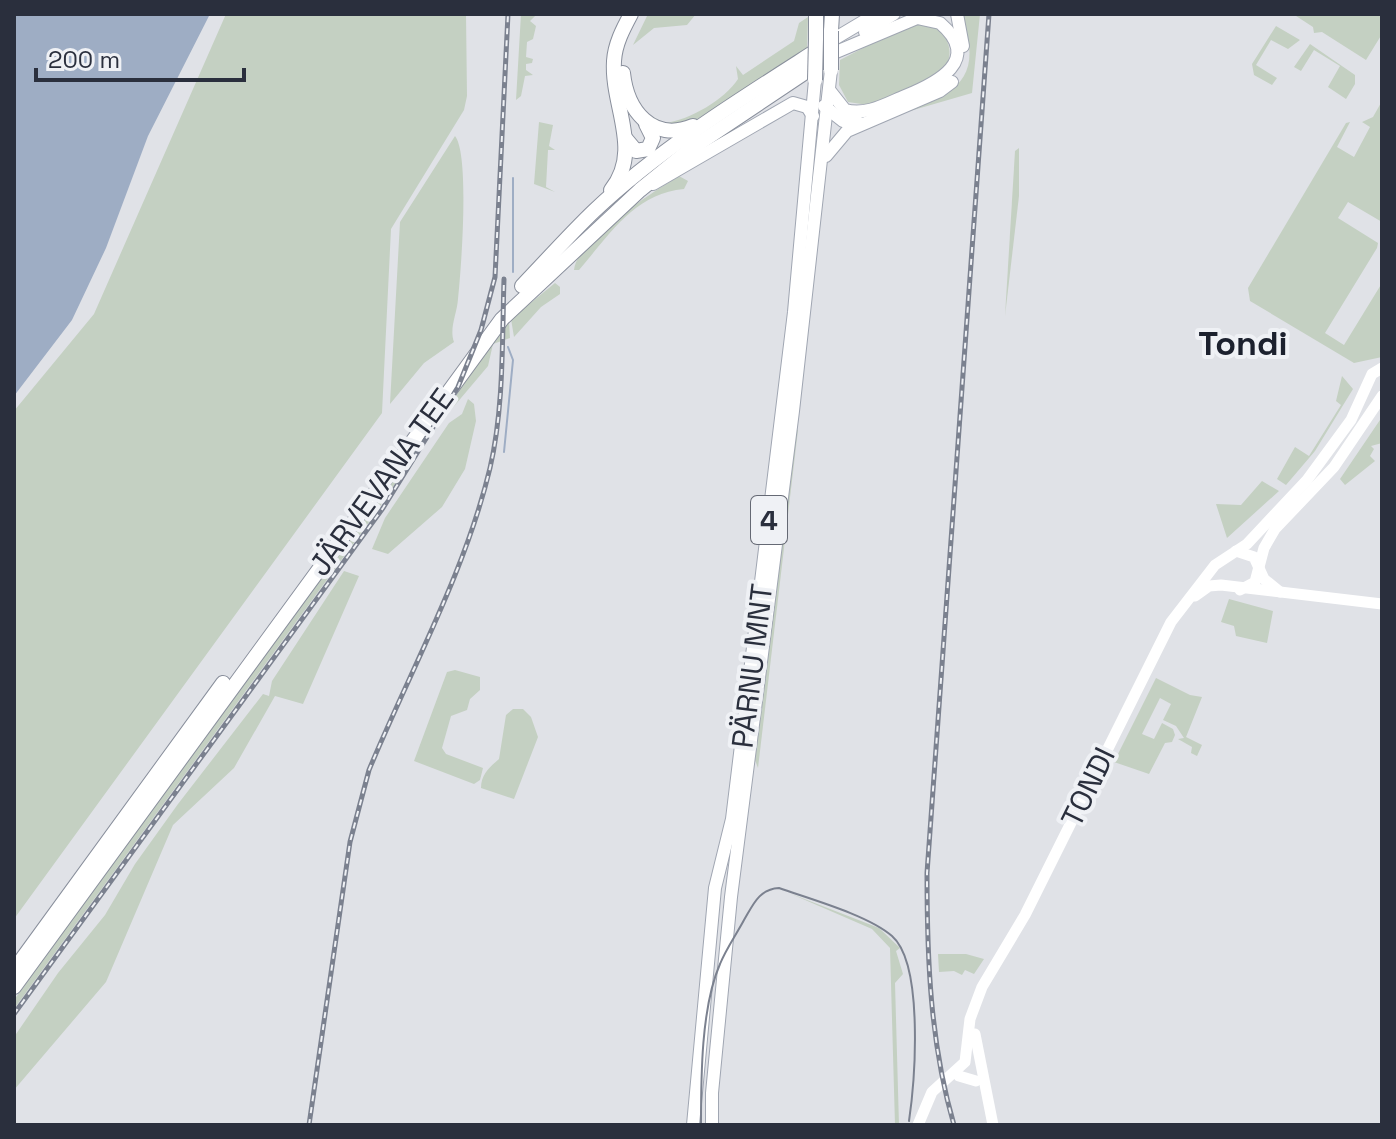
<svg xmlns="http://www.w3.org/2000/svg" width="1396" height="1139" font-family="'Space Grotesk',sans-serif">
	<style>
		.green { fill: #c4d0c2 }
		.water { fill: #9eadc4 }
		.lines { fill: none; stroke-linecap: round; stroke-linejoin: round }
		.stream { stroke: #9eadc4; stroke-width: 2 }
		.primary-casing { stroke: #a0a6b2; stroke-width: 14 }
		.highway-casing { stroke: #898f9c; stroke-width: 16 }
		.secondary { stroke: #fff; stroke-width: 11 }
		.primary { stroke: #fff; stroke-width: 12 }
		.highway { stroke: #fff; stroke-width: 14 }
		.tram { stroke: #7b818f; stroke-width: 2 }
		.rail-casing { stroke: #7b818f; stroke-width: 5 }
		.rail { stroke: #eff1f5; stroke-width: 2; stroke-dasharray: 6; stroke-linecap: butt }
		.highway-bridge-casing { stroke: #898f9c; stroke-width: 16; stroke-linecap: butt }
		.highway-bridge { stroke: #fff; stroke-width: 14 }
		.labels { text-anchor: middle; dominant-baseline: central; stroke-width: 8; stroke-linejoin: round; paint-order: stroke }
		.shield { fill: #eff1f5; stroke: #656974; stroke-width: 2 }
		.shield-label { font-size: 28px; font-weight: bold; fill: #2a2f3d }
		.street-label { font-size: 30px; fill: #2a2f3d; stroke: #eff1f5 }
		.quarter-label { font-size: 34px; font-weight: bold; fill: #1c212e; stroke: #eff1f5 }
	</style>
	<rect width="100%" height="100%" fill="#e0e2e7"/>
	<g class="green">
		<polygon points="226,14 466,14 467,96 464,110 391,229 382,413 14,919 14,411 94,314"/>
		<polygon points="521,14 537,14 530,21 536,26 533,39 527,42 526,57 533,59 532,63 526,64 526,70 533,75 525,76 521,96 516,100"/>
		<polygon points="648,14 696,14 687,25 654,28 633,45"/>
		<path d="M 963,14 L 980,14 L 972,93 L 910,111 C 941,98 974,86 969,46 C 968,35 964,25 963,14 Z"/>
		<polygon points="1293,14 1382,14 1382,34 1366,60 1322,32 1314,33 1313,27"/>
		<path d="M 808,17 L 807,51 L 686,126 L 648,121 L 643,112 L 665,123 C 690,120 725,99 738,79 L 736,66 L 743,75 L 794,41 L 799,23 Z"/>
		<path d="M 911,23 L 941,29 C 952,48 952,55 943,74 L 868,105 L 848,102 L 839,85 L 840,60 Z"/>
		<polygon points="1276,26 1300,40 1288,49 1271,40 1256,65 1277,78 1272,85 1254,75 1252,64"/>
		<polygon points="1310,44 1355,75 1355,84 1346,99 1328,87 1340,66 1314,50 1301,71 1294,67"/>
		<polygon points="1382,101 1382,222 1348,202 1338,218 1378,243 1377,248 1325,333 1344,345 1382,283 1382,357 1354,363 1250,301 1248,288 1346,123 1350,122 1337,147 1354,157 1370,127 1362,122 1373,117"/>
		<polygon points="539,122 553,125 549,146 555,150 548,150 546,187 555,192 534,184"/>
		<path d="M 455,136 C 470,155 461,271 458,299 C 457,314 449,328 454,342 L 424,363 L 390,404 L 400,222 Z"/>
		<polygon points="1019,148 1019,196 1005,316 1015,151"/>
		<path d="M 679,176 L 688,181 L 684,189 C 634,194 610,234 579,270 L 574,270 C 576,241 654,191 679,176 Z"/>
		<polygon points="555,283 560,287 560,294 541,307 514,337 511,319"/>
		<polygon points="509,321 510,338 493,344 488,366 445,417 468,373"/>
		<polygon points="1342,376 1353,389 1315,451 1286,485 1277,479 1295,447 1309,456 1341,405 1336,401"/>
		<polygon points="468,399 474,404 476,421 465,469 442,507 388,554 372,549 385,518 449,423 462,414"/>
		<polygon points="1382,417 1382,443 1371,446 1374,449 1370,456 1375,461 1345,485 1340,479"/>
		<polygon points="439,419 372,518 14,1009 14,1000 432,423"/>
		<polygon points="796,429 798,430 758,768 755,760"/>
		<polygon points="1262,481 1279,491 1227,538 1216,504 1241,505"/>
		<polygon points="344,571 359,576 303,704 275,696 234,768 173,825 106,982 14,1090 14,1037 58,973 105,915 135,864 178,804 263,694 269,696 272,681"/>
		<polygon points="1229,599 1273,611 1267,643 1236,636 1234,626 1221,622"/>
		<polygon points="455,670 480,677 480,690 470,699 467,710 451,716 442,748 446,754 483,768 480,780 474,784 414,761 447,672"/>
		<polygon points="1156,678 1190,695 1202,697 1186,737 1202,745 1197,756 1191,753 1192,747 1178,739 1184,738 1176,726 1163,720 1171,704 1160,698 1142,734 1154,739 1162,723 1173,729 1175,735 1172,742 1165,743 1149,774 1114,762"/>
		<path d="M 513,709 L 523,709 L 531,717 L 538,737 L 514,799 L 481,788 C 481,774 490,767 499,759 L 506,715 Z"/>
		<polygon points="789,893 879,928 900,948 896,951 903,974 895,983 899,1125 895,1125 890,948 872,929"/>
		<polygon points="938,954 966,954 984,959 974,974 965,970 962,975 954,971 939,972"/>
	</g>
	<polygon class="water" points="14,14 210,14 148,136 106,248 72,320 14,396"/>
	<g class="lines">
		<g class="stream">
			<polyline points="513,272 513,178"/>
			<polyline points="504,452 513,360 508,347"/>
		</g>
		<g class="primary-casing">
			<g id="primary">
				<polyline points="957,14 963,46"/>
				<polyline points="865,32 894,14"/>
				<polyline points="824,45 876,14"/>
				<path d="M 829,55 L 917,18 L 940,23 C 983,60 937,83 905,96 C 886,104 866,116 845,110 L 830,91"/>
				<polyline points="824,106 843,121 860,123"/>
				<polyline points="826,156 847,131 940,91 952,82"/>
				<polyline points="653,184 793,103 807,107 813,116"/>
				<polyline points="693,1125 715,888 732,819 794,312 815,80"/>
				<polyline points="712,1125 712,1093 731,897 793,411 831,70"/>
			</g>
		</g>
		<g class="highway-casing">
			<g id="highway">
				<polyline points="831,31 832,14"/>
				<polyline points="816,39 816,14"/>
				<path d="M 623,73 C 627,110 652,143 693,126"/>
				<polyline points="626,139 636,151 648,149 653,138 646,124"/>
				<path d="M 611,190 C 643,150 611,106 614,61 C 615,44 623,29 631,14"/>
				<path d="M 522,286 C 546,261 569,235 594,211 C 662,147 744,97 822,47"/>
				<polyline points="14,970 223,683"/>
				<polyline points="14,987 502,319 640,190 692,148 822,61"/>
			</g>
		</g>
		<g class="secondary">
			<polyline points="1236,551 1254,557 1264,579 1280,592"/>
			<polyline points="1240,590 1255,582 1264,548 1275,529 1334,467 1382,396"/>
			<polyline points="1195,596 1209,586 1221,585 1382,604"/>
			<polyline points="975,1034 993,1125"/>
			<polyline points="959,1076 976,1081"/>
			<polyline points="918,1125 932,1092 965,1062 970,1019 982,987 1025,915 1171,622 1215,565 1247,544 1307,480 1351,420 1372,374 1382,368"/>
		</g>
		<use href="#primary" class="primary"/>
		<use href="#highway" class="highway"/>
		<path class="tram" d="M 701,1125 C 701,1078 701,1007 720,964 C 726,949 736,935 744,920 C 753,905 759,889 779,888 C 810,899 868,915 892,936 C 924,964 915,1080 909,1121"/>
		<g class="rail-casing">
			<g id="rail">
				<polyline points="14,1014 383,508 458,387 481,330 495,277 508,14"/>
				<path d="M 309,1125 L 350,842 L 369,770 C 410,671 465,573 490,468 C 504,408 502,341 504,279"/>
				<path d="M 954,1125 C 930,1043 927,958 927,873 L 989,14"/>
			</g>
		</g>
		<use href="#rail" class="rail"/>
		<g class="highway-bridge-casing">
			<g id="highway-bridge">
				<polyline points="831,70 831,31"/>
				<polyline points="815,80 816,39"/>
			</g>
		</g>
		<use href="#highway-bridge" class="highway-bridge"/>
	</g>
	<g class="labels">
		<rect class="shield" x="751" y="496" width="36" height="48" rx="6"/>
		<g class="shield-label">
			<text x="769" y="520">4</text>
		</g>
		<g class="street-label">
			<text transform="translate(381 482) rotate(-54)">JÄRVEVANA TEE</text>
			<text transform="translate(752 666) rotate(-83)">PÄRNU MNT</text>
			<text transform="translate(1088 787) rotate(-64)">TONDI</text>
		</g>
		<g class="quarter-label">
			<text x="1243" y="343">Tondi</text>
		</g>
	</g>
	<rect width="1396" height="1139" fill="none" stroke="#2a2f3d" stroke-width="32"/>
	<path d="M36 68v12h208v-12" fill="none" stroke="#2a2f3d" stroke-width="4"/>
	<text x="48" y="68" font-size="24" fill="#2a2f3d" stroke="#eff1f5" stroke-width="6" paint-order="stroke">200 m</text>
</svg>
